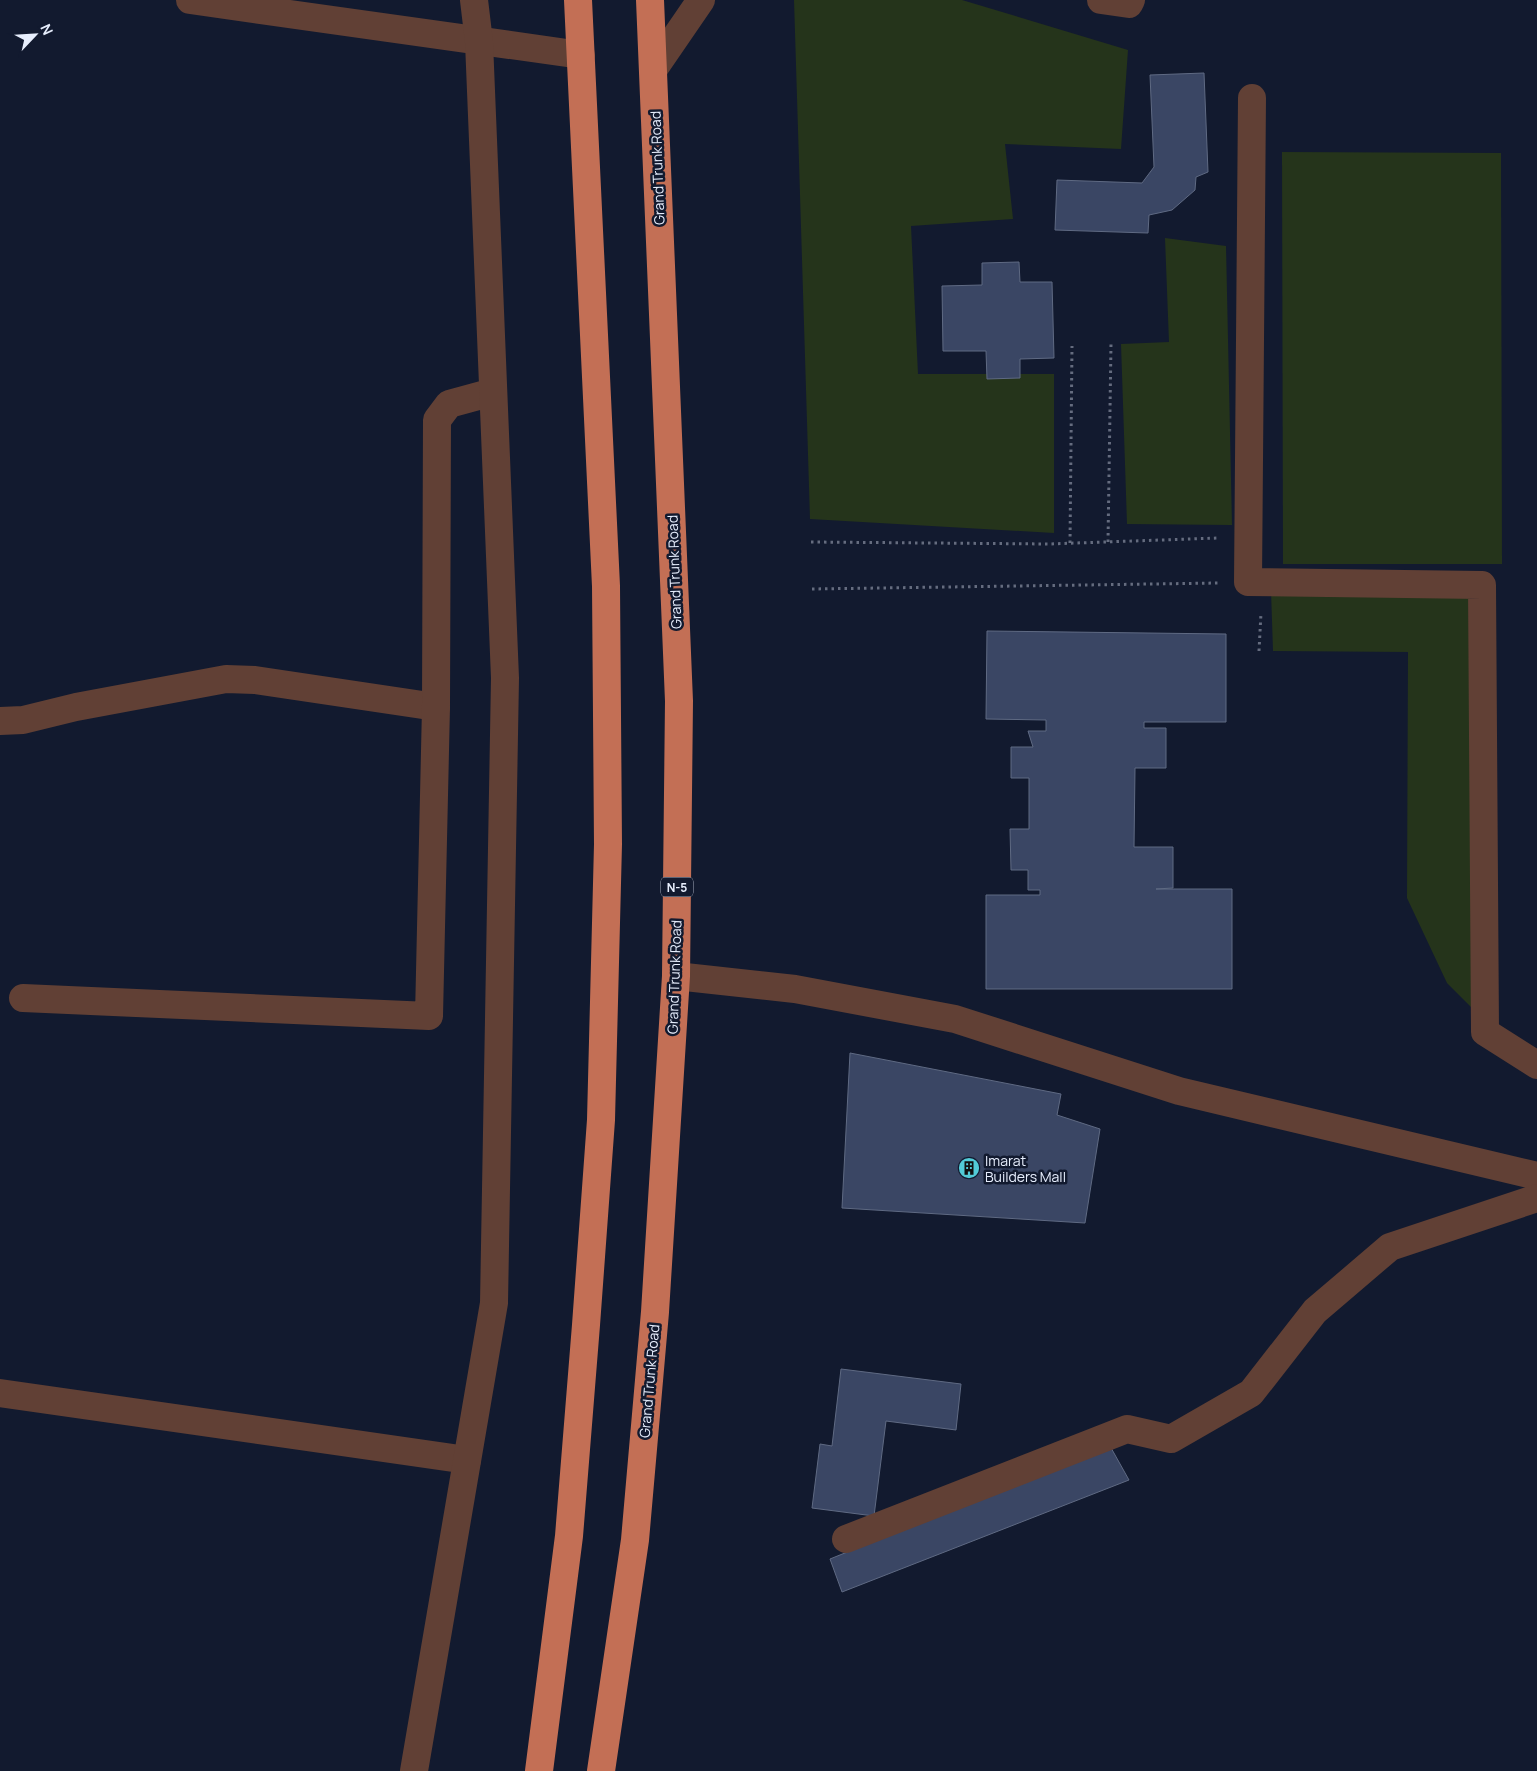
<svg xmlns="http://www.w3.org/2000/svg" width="1537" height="1771" font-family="Manrope,sans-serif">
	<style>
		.green { fill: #25341b }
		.building { fill: #3a4664; stroke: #5f6a83 }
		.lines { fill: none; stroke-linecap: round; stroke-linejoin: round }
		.path { stroke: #656c7f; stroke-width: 3; stroke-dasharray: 2.5 4; stroke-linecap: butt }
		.minor { stroke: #614035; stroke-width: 28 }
		.highway { stroke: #c36f55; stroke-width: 28 }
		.labels { text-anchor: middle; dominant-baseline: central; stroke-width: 5; stroke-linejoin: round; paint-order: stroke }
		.shield { fill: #121a2f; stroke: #a7aebf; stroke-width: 1 }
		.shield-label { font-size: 12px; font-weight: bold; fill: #e7eefd }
		.street-label { font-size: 14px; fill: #e7eefd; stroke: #121a2f }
		.poi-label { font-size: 14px; fill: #e7eefd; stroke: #121a2f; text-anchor: start }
	</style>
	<rect width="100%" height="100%" fill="#121a2f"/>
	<g class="green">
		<polygon points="794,0 962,0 1128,50 1121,149 1005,144 1013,219 911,226 918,374 1054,374 1054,533 810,519"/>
		<polygon points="1282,152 1501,153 1502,564 1283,564"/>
		<polygon points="1165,238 1226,246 1232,525 1127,524 1121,344 1169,342"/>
		<polygon points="1271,591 1470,597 1476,1012 1447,983 1407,898 1408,652 1273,651"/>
	</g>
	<g class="building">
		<polygon points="1204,73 1208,172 1196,177 1195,190 1172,210 1149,215 1148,233 1055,230 1057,180 1142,183 1154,167 1150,75"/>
		<polygon points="1019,262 1020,282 1052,282 1054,358 1020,359 1020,378 987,379 986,351 943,351 942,286 982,285 982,263"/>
		<polygon points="987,631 1226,634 1226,722 1144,722 1144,728 1166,728 1166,768 1135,768 1134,847 1173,847 1173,888 1156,889 1232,889 1232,989 986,989 986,895 1040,895 1040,890 1028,890 1028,870 1011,870 1010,829 1029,829 1029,778 1011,778 1011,747 1033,747 1028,731 1046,731 1046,720 986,719"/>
		<polygon points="850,1053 1061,1094 1057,1115 1100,1129 1085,1223 842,1208"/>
		<polygon points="841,1369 961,1384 956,1430 886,1421 874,1516 812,1508 820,1444 832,1446"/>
		<polygon points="1110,1446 1129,1480 842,1592 830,1559"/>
	</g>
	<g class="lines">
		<g class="path">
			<polyline points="811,542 1048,544 1218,538"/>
			<polyline points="1108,542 1111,344"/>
			<polyline points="1070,543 1072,346"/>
			<polyline points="812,589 1219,583"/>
			<polyline points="1259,651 1261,613"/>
		</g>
		<g class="minor">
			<polyline points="190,0 581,55"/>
			<polyline points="1101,0 1129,4 1131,0"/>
			<polyline points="653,70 701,0"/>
			<polyline points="1252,98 1248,582 1482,585 1485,1032 1537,1065"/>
			<polyline points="0,721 23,720 76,707 226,679 255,680 436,707"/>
			<polyline points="676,976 795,989 955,1019 1179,1091 1537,1176"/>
			<polyline points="23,998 429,1016 436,707 437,420 449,404 493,392"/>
			<polyline points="0,1393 467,1460"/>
			<polyline points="846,1539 1127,1429 1171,1439 1251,1393 1315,1311 1390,1247 1537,1198"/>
			<polyline points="414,1771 494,1303 505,678 479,42 474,0"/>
		</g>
		<g class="highway">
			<polyline points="539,1771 569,1536 586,1325 601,1120 608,844 606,586 578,0"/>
			<polyline points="601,1771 635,1540 655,1312 676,976 679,701 650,0"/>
		</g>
	</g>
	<defs>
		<g id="building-disc" transform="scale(1.125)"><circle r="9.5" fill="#52cbd7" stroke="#121a2f"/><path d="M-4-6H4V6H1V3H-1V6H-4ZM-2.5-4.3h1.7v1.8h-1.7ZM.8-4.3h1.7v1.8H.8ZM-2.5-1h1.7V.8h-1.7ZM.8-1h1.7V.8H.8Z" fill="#111"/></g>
	</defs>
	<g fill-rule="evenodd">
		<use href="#building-disc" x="969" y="1168"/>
	</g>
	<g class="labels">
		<rect class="shield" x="661" y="877.5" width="32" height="19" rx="4"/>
		<g class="shield-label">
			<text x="677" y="887">N-5</text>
		</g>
		<g class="street-label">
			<text transform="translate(657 168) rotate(-92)">Grand Trunk Road</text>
			<text transform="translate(674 572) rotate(-92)">Grand Trunk Road</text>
			<text transform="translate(674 977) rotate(-88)">Grand Trunk Road</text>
			<text transform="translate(649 1381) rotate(-85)">Grand Trunk Road</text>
		</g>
		<g class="poi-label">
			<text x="985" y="1160">Imarat<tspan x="985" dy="16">Builders Mall</tspan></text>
		</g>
	</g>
	<g transform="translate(35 35) rotate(65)" stroke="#121a2f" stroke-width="4" paint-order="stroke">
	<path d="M0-4L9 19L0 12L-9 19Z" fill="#e7eefd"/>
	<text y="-8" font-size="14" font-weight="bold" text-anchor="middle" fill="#e7eefd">N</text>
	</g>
</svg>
